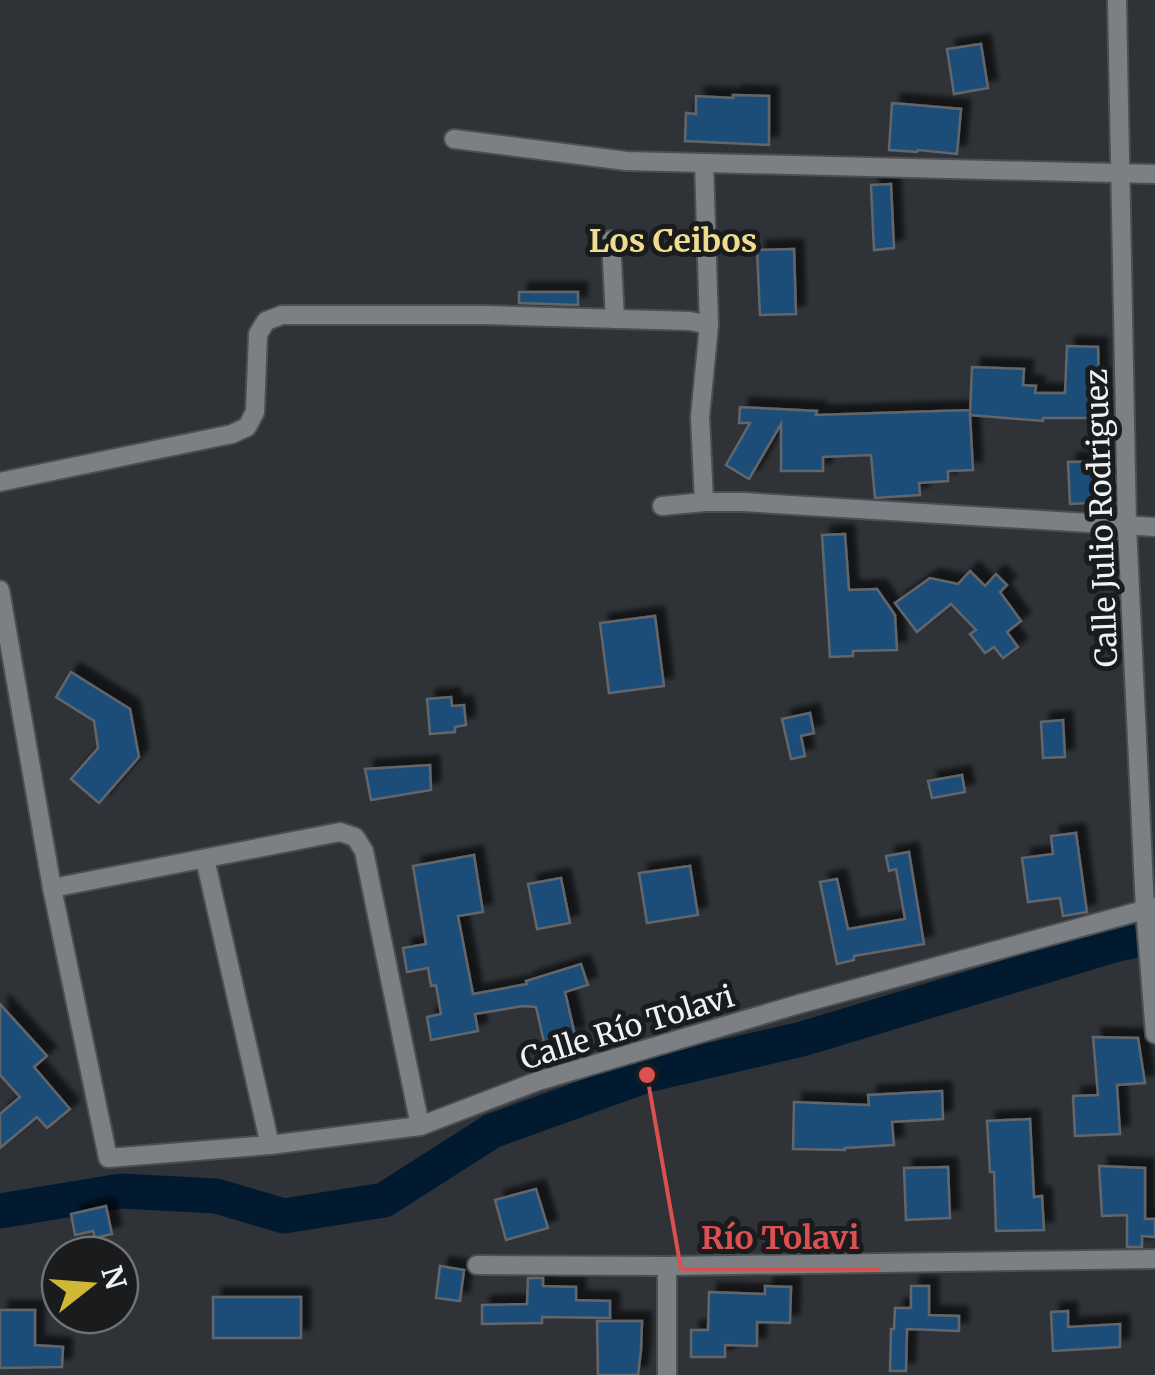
<svg xmlns="http://www.w3.org/2000/svg" width="1155" height="1375" font-family="Merriweather,serif">
	<style>
		.lines { fill: none; stroke-linecap: round; stroke-linejoin: round }
		.river { stroke: #021a30; stroke-width: 35 }
		.building { fill: #1d4e78; stroke: #62666b; stroke-width: 2.5; filter: url(#shadow) }
		.minor-casing { stroke: #4b4f51; stroke-width: 22 }
		.minor { stroke: #7c8085; stroke-width: 18 }
		.labels { text-anchor: middle; dominant-baseline: central; stroke-width: 10; stroke-linejoin: round; paint-order: stroke }
		.street-label { font-size: 30px; fill: #eff2f4; stroke: #191b1c }
		.neighbourhood-label { font-size: 32px; font-weight: bold; fill: #eedd8f; stroke: #191b1c }
		.leader { fill: none; stroke: #db5051; stroke-width: 4 }
		.callout-dot { fill: #db5051; stroke: #191b1c; stroke-width: 4 }
		.callout-label { font-size: 32px; text-anchor: middle; font-weight: bold; fill: #db5051; stroke: #191b1c; stroke-width: 10; stroke-linejoin: round; paint-order: stroke }
	</style>
	<defs>
		<filter id="shadow"><feDropShadow dx="9" dy="-9" stdDeviation="2.5" flood-color="#0009"/></filter>
	</defs>
	<rect width="100%" height="100%" fill="#2f3337"/>
	<g class="lines">
		<polyline class="river" points="0,1211 121,1191 216,1196 284,1216 384,1200 492,1131 647,1075 802,1039 1114,945 1155,936"/>
	</g>
	<g class="building">
		<polygon points="981,44 988,88 954,94 947,49"/>
		<polygon points="733,95 769,96 769,145 685,141 686,113 696,114 696,96 733,98"/>
		<polygon points="892,103 961,109 957,154 918,150 917,152 889,150"/>
		<polygon points="891,184 894,248 874,250 871,185"/>
		<polygon points="794,249 796,314 760,315 757,250"/>
		<polygon points="519,292 578,292 578,305 519,303"/>
		<polygon points="1067,346 1098,347 1100,418 1043,418 1043,421 970,415 973,470 948,471 948,481 919,483 920,495 875,498 871,455 823,457 823,471 781,471 781,424 749,479 726,465 750,423 739,423 740,407 817,411 816,415 970,410 970,414 972,367 1024,369 1023,385 1036,386 1035,393 1065,393"/>
		<polygon points="1111,461 1112,502 1070,504 1068,462"/>
		<polygon points="845,534 849,590 877,589 895,615 897,650 853,651 853,656 830,657 822,535"/>
		<polygon points="970,571 985,586 996,574 1007,585 1000,592 1021,621 1007,632 1018,647 1003,658 994,647 985,653 970,634 976,630 951,604 917,632 895,603 930,578 958,584"/>
		<polygon points="655,616 664,686 609,693 600,623"/>
		<polygon points="71,672 130,709 139,757 99,803 71,779 98,748 94,721 56,697"/>
		<polygon points="451,697 452,706 464,705 466,725 455,727 455,732 430,734 427,699"/>
		<polygon points="810,713 814,733 801,736 805,756 791,759 782,719"/>
		<polygon points="1063,720 1065,757 1043,758 1041,722"/>
		<polygon points="430,765 431,790 371,800 365,769"/>
		<polygon points="962,775 965,792 932,798 928,781"/>
		<polygon points="1076,833 1087,912 1063,916 1060,898 1028,902 1022,858 1053,854 1051,836"/>
		<polygon points="909,852 924,944 854,956 854,960 837,964 820,882 837,879 848,929 905,919 896,869 889,871 886,856"/>
		<polygon points="474,855 483,912 458,916 473,994 527,984 526,981 581,964 588,985 565,992 575,1035 544,1042 536,1007 523,1006 475,1014 478,1031 431,1040 427,1017 441,1014 436,985 431,986 428,968 407,972 403,948 426,944 413,866"/>
		<polygon points="690,866 698,915 647,923 639,873"/>
		<polygon points="561,878 570,923 537,929 528,884"/>
		<polygon points="0,1004 47,1056 34,1067 70,1109 47,1128 37,1117 0,1148 0,1114 20,1097 0,1075"/>
		<polygon points="1093,1037 1138,1038 1145,1083 1117,1085 1120,1134 1075,1136 1073,1096 1098,1095"/>
		<polygon points="942,1091 943,1119 892,1122 894,1145 845,1148 845,1150 793,1149 794,1102 869,1105 868,1095"/>
		<polygon points="1030,1119 1034,1197 1042,1196 1044,1230 996,1231 994,1172 990,1172 987,1121"/>
		<polygon points="1099,1166 1145,1168 1145,1219 1155,1219 1155,1237 1142,1236 1142,1247 1127,1247 1127,1215 1102,1216"/>
		<polygon points="948,1167 950,1218 906,1220 904,1168"/>
		<polygon points="536,1189 548,1228 506,1240 495,1200"/>
		<polygon points="106,1206 112,1234 95,1238 93,1231 75,1235 71,1214"/>
		<polygon points="440,1266 464,1270 460,1301 436,1298"/>
		<polygon points="528,1278 543,1278 543,1286 576,1287 576,1300 610,1301 610,1318 542,1317 542,1323 482,1324 482,1305 527,1304"/>
		<polygon points="765,1286 791,1287 790,1323 757,1322 757,1346 725,1345 725,1357 691,1357 691,1330 708,1330 709,1292 765,1294"/>
		<polygon points="911,1286 929,1286 929,1315 959,1316 959,1331 907,1329 906,1371 890,1371 891,1329 894,1329 895,1308 911,1308"/>
		<rect x="213" y="1297" width="88" height="41"/>
		<polygon points="0,1310 35,1310 35,1345 63,1347 62,1367 0,1368"/>
		<polygon points="1068,1311 1068,1327 1120,1324 1120,1347 1053,1351 1051,1312"/>
		<polygon points="597,1321 642,1321 641,1350 638,1375 598,1375"/>
	</g>
	<g class="lines">
		<g class="minor-casing">
			<g id="minor">
				<polyline points="1117,0 1127,526 1145,909 1155,1034"/>
				<polyline points="454,139 626,161 1155,174"/>
				<polyline points="704,163 709,325 700,417 704,502"/>
				<polyline points="611,240 615,319"/>
				<polyline points="0,482 232,434 247,427 255,412 258,334 266,321 282,315 486,315 690,321 709,325"/>
				<polyline points="662,506 704,502 743,502 1155,527"/>
				<polyline points="0,590 52,888 108,1158 270,1145 420,1126 538,1081 799,1004 1155,907"/>
				<polyline points="205,859 270,1145"/>
				<polyline points="52,888 340,832 355,837 364,851 420,1126"/>
				<polyline points="477,1265 667,1266 1155,1259"/>
				<polyline points="667,1266 667,1375"/>
			</g>
		</g>
		<use href="#minor" class="minor"/>
	</g>
	<g class="labels">
		<g class="street-label">
			<text transform="translate(1101 518) rotate(-92)">Calle Julio Rodriguez</text>
			<text transform="translate(627 1027) rotate(-17)">Calle Río Tolavi</text>
		</g>
		<g class="neighbourhood-label">
			<text x="673" y="241">Los Ceibos</text>
		</g>
	</g>
	<path class="leader" d="M647 1075L681 1269H880"/>
	<circle class="callout-dot" cx="647" cy="1075" r="10"/>
	<g class="callout-label">
		<text x="780" y="1249">Río Tolavi</text>
	</g>
	<g transform="translate(90 1285) rotate(73)"><circle r="48" fill="#191b1c" stroke="#6f7172" stroke-width="2.5"/>
	<path d="M0-8L18 38L0 25L-18 38Z" fill="#d1b736"/>
	<text y="-15" font-size="28" font-weight="bold" text-anchor="middle" fill="#eff2f4">N</text>
	</g>
</svg>
